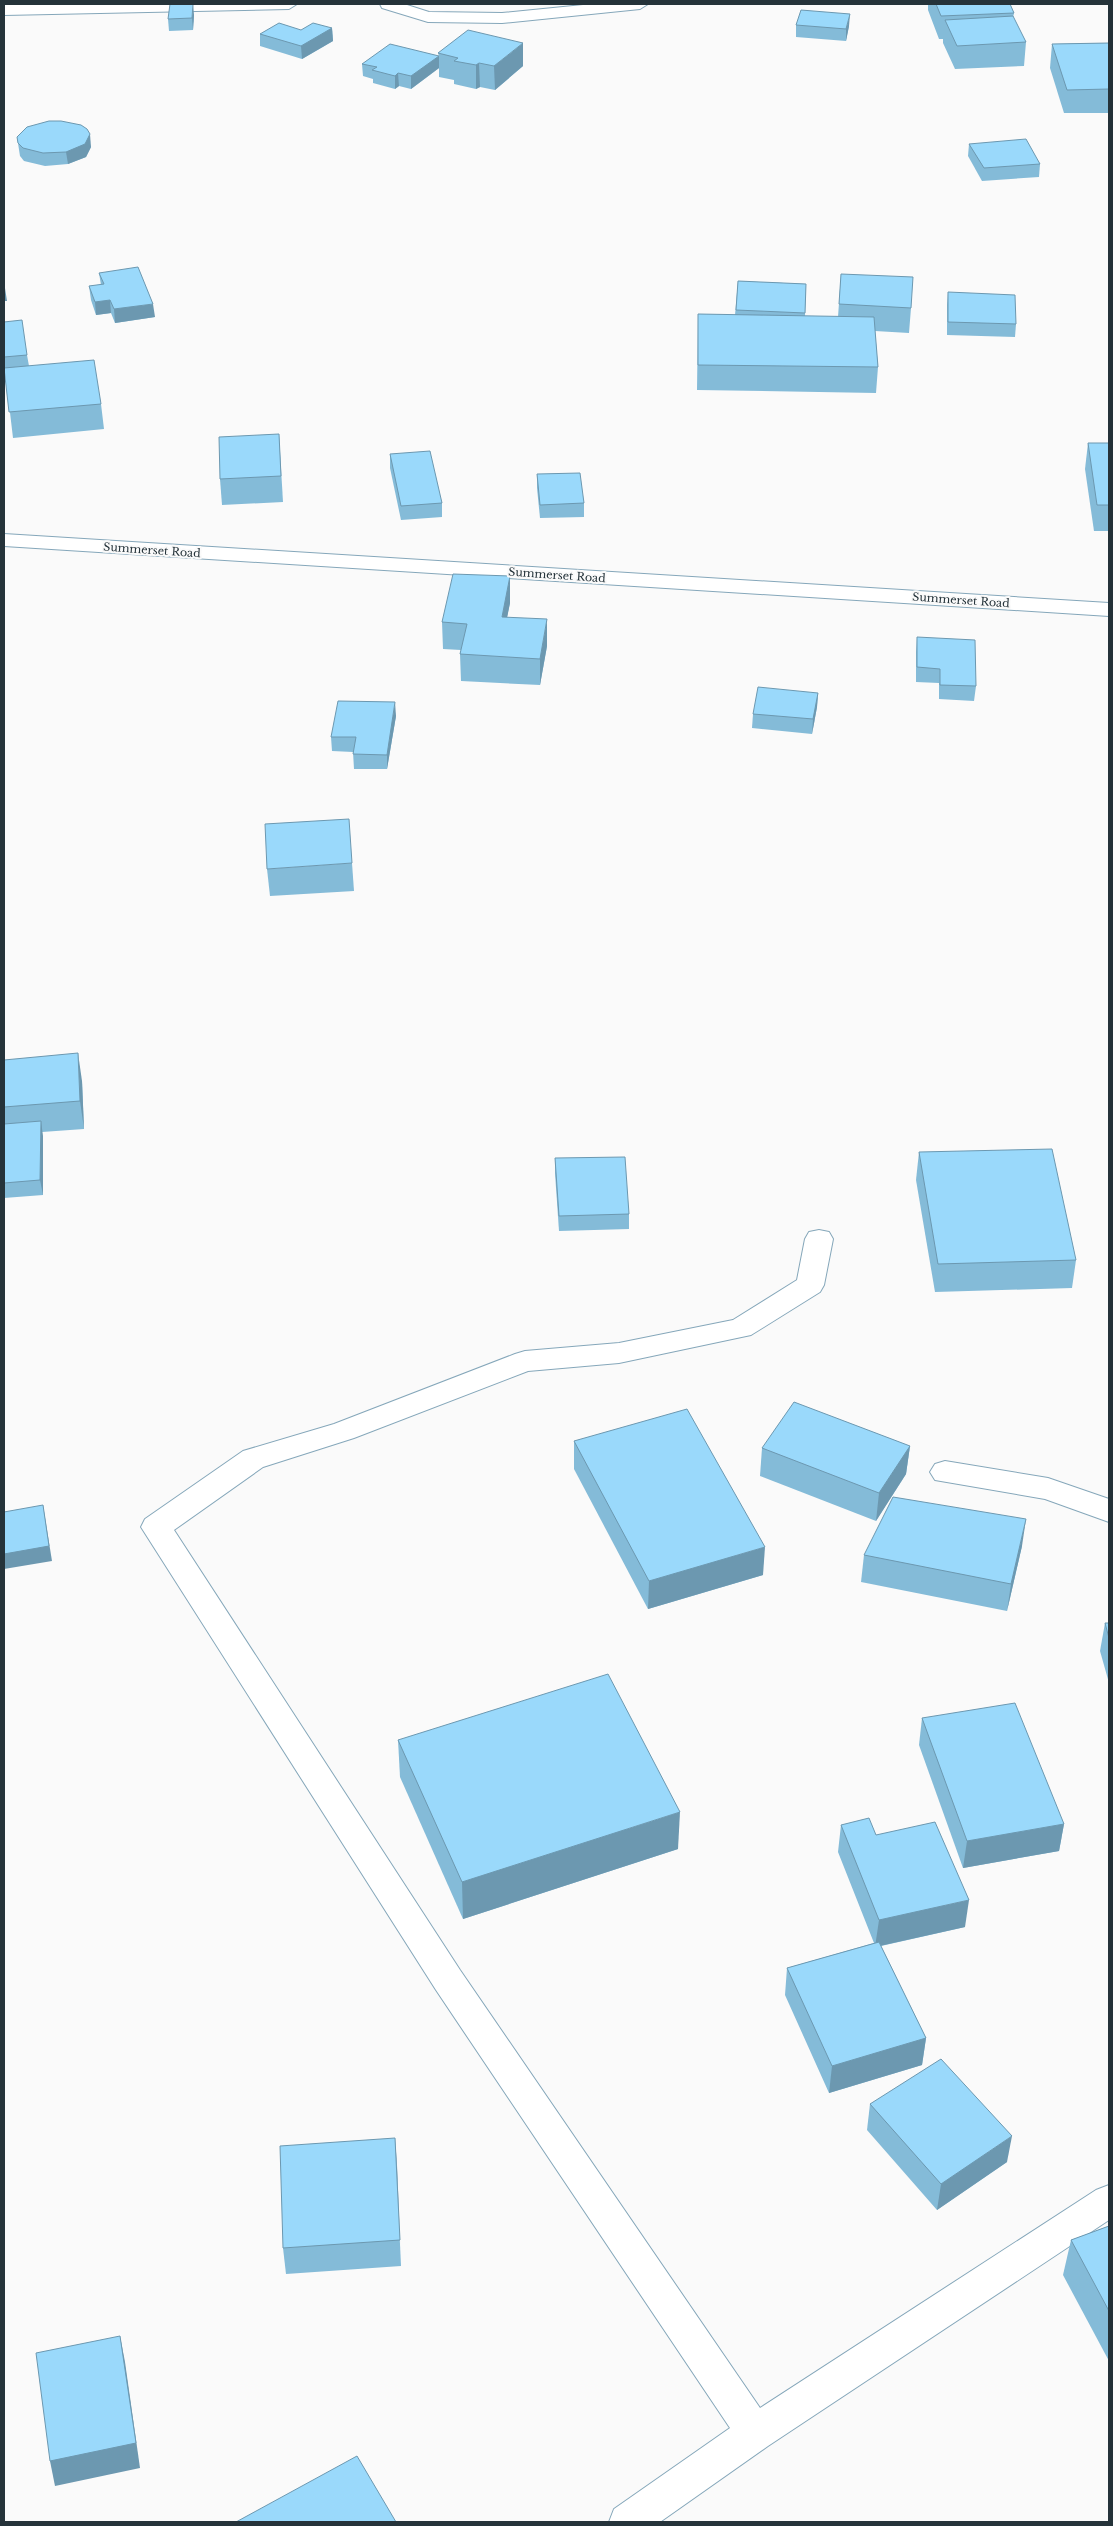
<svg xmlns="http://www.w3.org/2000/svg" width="1113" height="2526" font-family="'Libre Baskerville',serif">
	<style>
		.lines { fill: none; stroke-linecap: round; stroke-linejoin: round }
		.minor-casing { stroke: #85a7ba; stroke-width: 2 }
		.minor { fill: #fff; fill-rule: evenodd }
		.wall { fill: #84bbd8 }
		.shaded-wall { fill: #6c98b0 }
		.building { fill: #9ad9fb; stroke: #6c98b0 }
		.labels { text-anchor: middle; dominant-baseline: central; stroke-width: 4; stroke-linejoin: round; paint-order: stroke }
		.far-street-label { font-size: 11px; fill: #25333a; stroke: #fafafa }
	</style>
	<rect width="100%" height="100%" fill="#fafafa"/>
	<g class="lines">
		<g class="minor-casing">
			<g id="minor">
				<polygon points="64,4 297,4 289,9 4,15 4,5"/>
				<polygon points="380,4 404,4 429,12 502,13 593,4 648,4 640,9 502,23 428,22 382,8"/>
				<polygon points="4,534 1109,603 1109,616 4,546"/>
				<polygon points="819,1230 829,1232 833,1239 824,1285 820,1292 751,1335 619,1363 528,1371 354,1438 263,1467 174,1530 460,1970 760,2408 1096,2190 1109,2185 1109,2220 768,2446 660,2522 609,2522 614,2509 730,2428 436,1990 141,1527 145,1519 243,1451 334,1424 515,1354 525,1351 619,1343 733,1320 797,1280 805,1239 809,1232"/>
				<polygon points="945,1461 1048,1478 1109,1499 1109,1522 1045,1499 935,1480 930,1472 935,1464"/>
			</g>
		</g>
		<use href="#minor" class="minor"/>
	</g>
	<g class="wall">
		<polygon points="928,4 1010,4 1014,13 1013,18 1026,42 1024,66 955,69 943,43 943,39 939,39 928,10"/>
		<polygon points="194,15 193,30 169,31 168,19"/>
		<polygon points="796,25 849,26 846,41 796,37"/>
		<polygon points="332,28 333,41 302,59 260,46 260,34"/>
		<polygon points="1109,43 1109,113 1064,113 1050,68 1052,44"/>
		<polygon points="438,53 523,66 495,90 480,87 476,89 454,84 454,80 439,77 439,68 411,89 399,86 395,89 373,83 373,79 363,76 362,64 439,56"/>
		<polygon points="17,137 91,147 86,157 68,164 45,166 24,161 20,156"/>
		<polygon points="969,144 1040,164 1039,177 982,181 968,156"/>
		<polygon points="99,273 155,317 115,323 111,313 96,315 91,300 89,286 101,285"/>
		<polygon points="841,274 911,308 909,333 875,331 878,367 876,393 697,390 698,314 735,315 738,281 806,284 805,316 838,317"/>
		<polygon points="948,292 1016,324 1015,337 947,335 947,305"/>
		<polygon points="4,322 27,355 29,366 101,404 104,429 13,438 5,370 4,371"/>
		<polygon points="279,434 283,502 222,505 220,479"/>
		<polygon points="1088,443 1109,443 1109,531 1094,531 1085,469"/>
		<polygon points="390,454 442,503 442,517 401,520 390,468"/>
		<polygon points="537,474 584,503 584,517 540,518 537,488"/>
		<polygon points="510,576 510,603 507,617 547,646 540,685 461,681 460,654 461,650 443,649 442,622"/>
		<polygon points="917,637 976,686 974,701 939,699 939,683 916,682 916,652"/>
		<polygon points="818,693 817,707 812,734 752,728 753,714"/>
		<polygon points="396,716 387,769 354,769 353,752 332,751 331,737"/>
		<polygon points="352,863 354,891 270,896 267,869"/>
		<polygon points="4,1060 82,1081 84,1129 42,1132 43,1195 4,1198"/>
		<polygon points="919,1152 1076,1260 1072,1288 935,1292 916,1180"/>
		<polygon points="555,1158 629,1214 629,1229 559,1231 555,1173"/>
		<polygon points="574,1441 763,1575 648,1609 574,1469"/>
		<polygon points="910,1446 906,1474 876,1521 760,1476 762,1448"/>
		<polygon points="1022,1546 1007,1611 861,1582 864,1555"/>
		<polygon points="1105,1623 1109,1623 1109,1683 1100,1651"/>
		<polygon points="922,1718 1064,1824 1059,1851 963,1868 919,1745"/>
		<polygon points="398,1740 678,1849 463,1919 400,1777"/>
		<polygon points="841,1825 876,1835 965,1927 881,1946 926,2038 922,2065 829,2093 785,1995 787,1968 874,1943 838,1852"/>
		<polygon points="870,2104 1007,2162 937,2210 867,2130"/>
		<polygon points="395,2138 401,2266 286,2274 283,2248"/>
		<polygon points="1109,2226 1109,2361 1063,2275 1071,2240"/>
	</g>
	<g class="shaded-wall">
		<polygon points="193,4 194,15 193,30 192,18"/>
		<polygon points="850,14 849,26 846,41 846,29"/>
		<polygon points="332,28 333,41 302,59 301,46"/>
		<polygon points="523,43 523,66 495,90 494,66"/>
		<polygon points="439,56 439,68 411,89 411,76"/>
		<polygon points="479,63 480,87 476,89 476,65"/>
		<polygon points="398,73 399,86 395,89 395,76"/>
		<polygon points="90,134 91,147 86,157 68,164 66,152"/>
		<polygon points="4,288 5,288 7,301 4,301"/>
		<polygon points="110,300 111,313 96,315 95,302"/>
		<polygon points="153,304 155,317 115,323 114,309"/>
		<polygon points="510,576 510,603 502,643 502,617"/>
		<polygon points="547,619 547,646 540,685 540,659"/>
		<polygon points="818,693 817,707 812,734 813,719"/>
		<polygon points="395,702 396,716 387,769 387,755"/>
		<polygon points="78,1053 82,1081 84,1129 80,1101"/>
		<polygon points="41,1121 43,1136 43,1195 40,1180"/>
		<polygon points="910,1446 906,1474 876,1521 879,1493"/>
		<polygon points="43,1505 52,1561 4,1569 4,1554"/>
		<polygon points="1026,1519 1022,1546 1007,1611 1011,1584"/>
		<polygon points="765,1547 763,1575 648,1609 649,1581"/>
		<polygon points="680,1812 678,1849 463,1919 462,1882"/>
		<polygon points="1064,1824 1059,1851 963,1868 967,1841"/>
		<polygon points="969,1900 965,1927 875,1947 879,1920"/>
		<polygon points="926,2038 922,2065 829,2093 832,2066"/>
		<polygon points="1012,2136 1007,2162 937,2210 941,2184"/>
		<polygon points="395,2138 397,2165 401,2266 400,2240"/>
		<polygon points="120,2336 125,2362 140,2468 55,2486 50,2461"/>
	</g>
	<g class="building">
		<polygon points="170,4 193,4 192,18 168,19"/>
		<polygon points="936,4 1010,4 1014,13 941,16"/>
		<polygon points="801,10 850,14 846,29 796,25"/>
		<polygon points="1013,16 1026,42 957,46 945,20"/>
		<polygon points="279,23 301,30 313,23 332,28 301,46 260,34"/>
		<polygon points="468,30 523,43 494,66 479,63 476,65 454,61 458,58 438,53"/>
		<polygon points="1109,43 1109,89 1067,90 1052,44"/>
		<polygon points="390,44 439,56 411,76 398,73 395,76 372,70 377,67 362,64"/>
		<polygon points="49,121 61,121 81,125 87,129 90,134 85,144 66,152 43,153 23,148 18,143 17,137 27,127"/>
		<polygon points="1026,139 1040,164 984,168 969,144"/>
		<polygon points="138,267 153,304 114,309 110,300 95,302 89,286 104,284 99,273"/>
		<polygon points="841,274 913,277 911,308 839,304"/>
		<polygon points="738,281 806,284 805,313 736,310"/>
		<polygon points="948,292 1015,295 1016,324 948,322"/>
		<polygon points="698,314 874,317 878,367 698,365"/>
		<polygon points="22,320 27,355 4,357 4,322"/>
		<polygon points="94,360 101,404 9,412 4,368"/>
		<polygon points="279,434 281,476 220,479 219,437"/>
		<polygon points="1088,443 1109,443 1109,505 1097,505"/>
		<polygon points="430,451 442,503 401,506 390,454"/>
		<polygon points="580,473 584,503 540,505 537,474"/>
		<polygon points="453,574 510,576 502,617 547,619 540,659 460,654 467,624 442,622"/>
		<polygon points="917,637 975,640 976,686 940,685 940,669 917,667"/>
		<polygon points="758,687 818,693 813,719 753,714"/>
		<polygon points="338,701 395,702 387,755 353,754 356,737 331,737"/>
		<polygon points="349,819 352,863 267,869 265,824"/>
		<polygon points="78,1053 80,1101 4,1107 4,1060"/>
		<polygon points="41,1121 40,1180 4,1183 4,1124"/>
		<polygon points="1052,1149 1076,1260 938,1264 919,1152"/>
		<polygon points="625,1157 629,1214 559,1216 555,1158"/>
		<polygon points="794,1402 910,1446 879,1493 762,1448"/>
		<polygon points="687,1409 765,1547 649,1581 574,1441"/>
		<polygon points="893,1497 1026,1519 1011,1584 864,1555"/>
		<polygon points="43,1505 49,1546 4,1554 4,1512"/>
		<polygon points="1105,1623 1109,1623 1109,1638"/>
		<polygon points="608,1674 680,1812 462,1882 398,1740"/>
		<polygon points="1015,1703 1064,1824 967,1841 922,1718"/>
		<polygon points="869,1818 876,1835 935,1822 969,1900 879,1920 841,1825"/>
		<polygon points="879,1942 926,2038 832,2066 787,1968"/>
		<polygon points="941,2059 1012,2136 941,2184 870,2104"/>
		<polygon points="395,2138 400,2240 283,2248 280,2146"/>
		<polygon points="1109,2226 1109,2311 1071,2240"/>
		<polygon points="120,2336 136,2443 50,2461 36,2353"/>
		<polygon points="357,2456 396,2522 236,2522"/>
	</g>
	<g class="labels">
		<g class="far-street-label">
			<text transform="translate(152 550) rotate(4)">Summerset Road</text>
			<text transform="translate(557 575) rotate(4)">Summerset Road</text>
			<text transform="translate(961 600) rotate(4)">Summerset Road</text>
		</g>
	</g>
	<rect width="1113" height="2526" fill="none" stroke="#25333a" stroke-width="10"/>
</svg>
